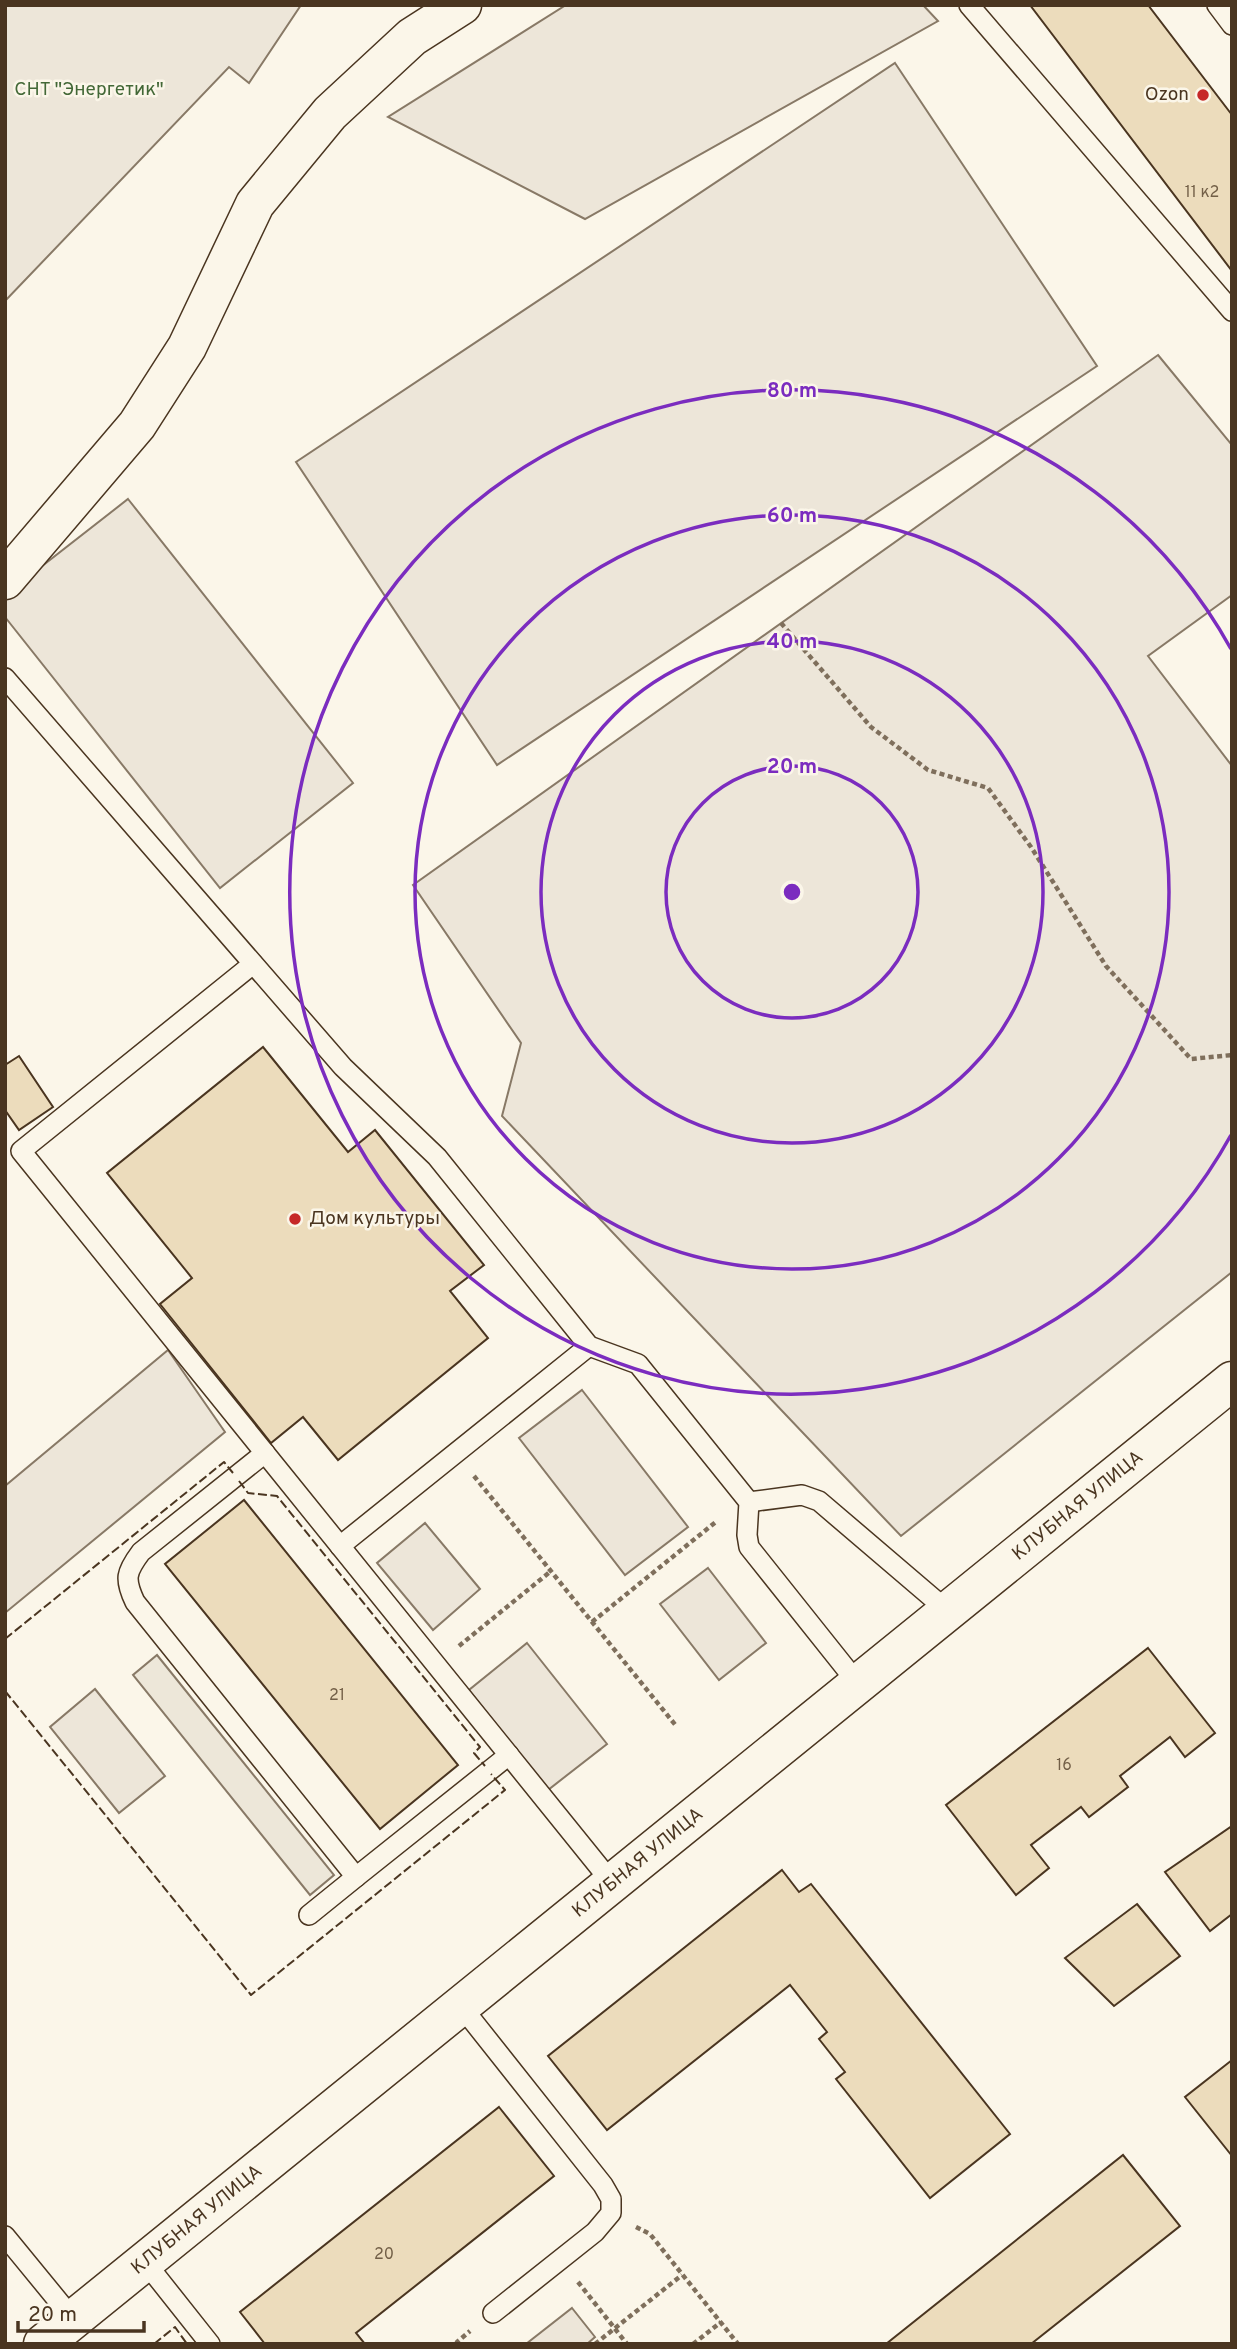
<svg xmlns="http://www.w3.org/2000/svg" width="1237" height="2349" font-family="Overpass,sans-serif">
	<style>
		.green { fill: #ede6d9; stroke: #887966; stroke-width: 2 }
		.parking { fill: #ede7d9; stroke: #887966; stroke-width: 2 }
		.building { fill: #ecdcbc; stroke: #4a3520; stroke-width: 2 }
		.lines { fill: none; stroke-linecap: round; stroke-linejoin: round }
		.lane-casing { stroke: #4a3520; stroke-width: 22 }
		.street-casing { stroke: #4a3520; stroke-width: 41 }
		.secondary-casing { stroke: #4a3520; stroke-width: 41 }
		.path { stroke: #7f6f5c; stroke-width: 4.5; stroke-dasharray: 5 3.5; stroke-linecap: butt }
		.lane { stroke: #fbf6e9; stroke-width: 19 }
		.street { stroke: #fbf6e9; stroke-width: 38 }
		.secondary { stroke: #fbf6e9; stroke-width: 38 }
		.fence { stroke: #4a3520; stroke-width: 2; stroke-dasharray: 9 3.5; stroke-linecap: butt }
		.ring { fill: none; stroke: #7b2cbf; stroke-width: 3.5 }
		.poi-dot { fill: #c62828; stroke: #fbf6e9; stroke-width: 2.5 }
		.labels { text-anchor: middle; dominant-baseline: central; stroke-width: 5; stroke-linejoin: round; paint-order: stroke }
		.number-label { font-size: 16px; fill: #725f47 }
		.park-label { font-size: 19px; fill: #436837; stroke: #fbf6e9 }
		.poi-label { font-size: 19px; fill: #4a3520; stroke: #fbf6e9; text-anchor: end }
		.street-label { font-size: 19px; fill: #4a3520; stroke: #fbf6e9 }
		.centre { fill: #7b2cbf; stroke: #fbf6e9; stroke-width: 3.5 }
		.ring-label { font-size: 21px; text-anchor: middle; font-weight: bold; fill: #7b2cbf; stroke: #fbf6e9; stroke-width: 5; stroke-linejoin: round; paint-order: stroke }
	</style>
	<rect width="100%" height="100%" fill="#fbf6e9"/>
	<g class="green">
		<polygon points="5,5 301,5 249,83 229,67 5,301"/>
		<polygon points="566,5 923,5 938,21 585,219 388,117"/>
		<polygon points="895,63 1097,366 497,765 296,462"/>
		<polygon points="1158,355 1232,445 1232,595 1148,656 1232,766 1232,1272 901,1536 502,1116 521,1043 413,885"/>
		<polygon points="128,499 353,783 220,888 5,617 5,595"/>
		<polygon points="168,1350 225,1432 5,1613 5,1486"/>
		<polygon points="582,1390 688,1527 625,1575 519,1438"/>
		<polygon points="425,1523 480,1589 433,1630 377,1563"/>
		<polygon points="708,1568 766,1643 719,1680 660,1604"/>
		<polygon points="527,1643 607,1744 548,1790 469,1690"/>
		<polygon points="95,1689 165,1776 119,1813 50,1727"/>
		<polygon points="572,2308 595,2337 587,2344 526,2344"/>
	</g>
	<polygon class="parking" points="157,1655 334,1875 310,1895 133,1675"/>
	<g class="building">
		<polygon points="1030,5 1148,5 1232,115 1232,271"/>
		<polygon points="263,1047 348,1152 375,1130 484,1265 450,1291 488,1338 338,1460 303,1417 271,1443 160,1304 192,1278 107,1173"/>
		<polygon points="19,1056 53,1107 19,1130 5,1110 5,1065"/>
		<polygon points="244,1500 458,1765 380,1829 165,1564"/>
		<polygon points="1148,1648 1215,1733 1185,1757 1170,1737 1120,1776 1128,1787 1089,1817 1081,1807 1031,1845 1049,1868 1016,1895 946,1805"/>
		<polygon points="1232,1826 1232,1914 1210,1931 1165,1872"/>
		<polygon points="782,1870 799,1892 811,1884 1010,2134 930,2198 836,2079 845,2072 819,2039 827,2032 790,1985 607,2130 548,2056"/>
		<polygon points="1137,1904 1180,1956 1114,2006 1065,1958"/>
		<polygon points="1232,2060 1232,2156 1185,2097"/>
		<polygon points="499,2107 554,2176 356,2333 365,2344 265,2344 240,2312"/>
		<polygon points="1123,2155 1180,2226 1031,2344 886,2344"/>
	</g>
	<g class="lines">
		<g class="lane-casing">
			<g id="lane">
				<polyline points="969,5 1232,311"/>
				<polyline points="1217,5 1232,25"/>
				<polyline points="5,678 343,1067 437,1157 589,1346 638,1364 749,1502 747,1535 749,1547 859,1685"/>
				<polyline points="253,964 21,1151 613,1884"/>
				<path d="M 265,1453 L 141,1552 C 126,1572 124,1579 135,1602 L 356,1877 L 509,1755"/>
				<polyline points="749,1502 802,1495 819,1501 949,1612"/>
				<polyline points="340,1546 589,1346"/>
				<polyline points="309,1915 356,1877"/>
				<polyline points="461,2006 603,2185 611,2199 611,2213 595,2232 493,2313"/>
				<polyline points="5,2236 73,2319"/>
				<polyline points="145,2262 210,2344"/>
			</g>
		</g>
		<g class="street-casing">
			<polyline id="street" points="5,580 137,425 187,347 255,204 330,113 412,37 462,5"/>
		</g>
		<g class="secondary-casing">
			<polyline id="secondary" points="43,2344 1232,1381"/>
		</g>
		<g class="path">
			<polyline points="781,623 871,727 928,770 988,788 1031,847 1106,966 1191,1059 1232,1055"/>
			<polyline points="474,1476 677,1727"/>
			<polyline points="592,1622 717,1521"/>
			<polyline points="459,1646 551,1571"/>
			<polyline points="636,2227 650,2234 738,2344"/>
			<polyline points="578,2282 627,2344"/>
			<polyline points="458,2344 457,2342 470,2331"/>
			<polyline points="595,2344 682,2275"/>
			<polyline points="693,2344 721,2322"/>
		</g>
		<use href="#lane" class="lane"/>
		<use href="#street" class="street"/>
		<use href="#secondary" class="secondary"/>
		<g class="fence">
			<polyline points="239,1481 248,1493 277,1496 480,1747 474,1753 485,1766"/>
			<polyline points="5,1639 224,1462 233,1473"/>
			<polyline points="5,1691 251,1995 505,1790 491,1774"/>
			<polyline points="154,2344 175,2327 187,2344"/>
		</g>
	</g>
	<g class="ring">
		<circle cx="792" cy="892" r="126"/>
		<circle cx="792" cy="892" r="251"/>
		<circle cx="792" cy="892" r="377"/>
		<path d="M1231 1135A502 502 0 1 1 1231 649"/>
	</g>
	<g class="poi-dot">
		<circle cx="1203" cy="95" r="7"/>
		<circle cx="295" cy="1219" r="7"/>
	</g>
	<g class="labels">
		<g class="number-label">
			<text x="1202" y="193">11 к2</text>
			<text x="337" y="1696">21</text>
			<text x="1064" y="1766">16</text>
			<text x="384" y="2255">20</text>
		</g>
		<g class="park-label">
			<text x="89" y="90">СНТ "Энергетик"</text>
		</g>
		<g class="poi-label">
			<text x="1189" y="95">Ozon</text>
			<text x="309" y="1219" text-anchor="start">Дом культуры</text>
		</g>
		<g class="street-label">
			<text transform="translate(1078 1506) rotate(-39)">КЛУБНАЯ УЛИЦА</text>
			<text transform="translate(638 1863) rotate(-39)">КЛУБНАЯ УЛИЦА</text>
			<text transform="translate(197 2220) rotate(-39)">КЛУБНАЯ УЛИЦА</text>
		</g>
	</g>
	<circle cx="792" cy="892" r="10" class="centre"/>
	<g class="ring-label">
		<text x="792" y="397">80 m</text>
		<text x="792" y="522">60 m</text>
		<text x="792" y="648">40 m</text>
		<text x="792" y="773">20 m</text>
	</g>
	<rect width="1237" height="2349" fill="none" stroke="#4a3520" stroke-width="14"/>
	<path d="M18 2321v10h126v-10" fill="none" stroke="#4a3520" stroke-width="3.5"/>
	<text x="28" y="2321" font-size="21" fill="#4a3520" stroke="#fbf6e9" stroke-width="5" paint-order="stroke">20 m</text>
</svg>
